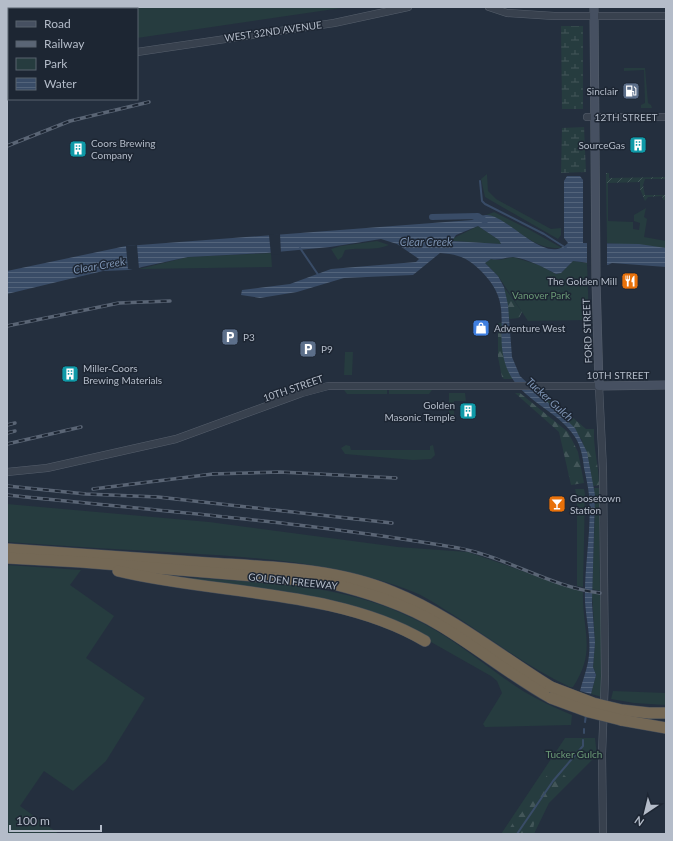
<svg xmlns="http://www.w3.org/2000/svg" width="673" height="841" font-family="Lato,sans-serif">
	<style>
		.green { fill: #263c3f }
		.forest { fill: url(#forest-firs) }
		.wetland { fill: url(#wetland-marsh) }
		.garden { fill: url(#garden-furrows) }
		.water { fill: url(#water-rules); fill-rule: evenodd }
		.pier { fill: #242f3e }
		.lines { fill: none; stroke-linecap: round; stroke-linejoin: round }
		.stream { stroke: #394c67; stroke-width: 2 }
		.canal { stroke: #394c67; stroke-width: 6 }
		.tertiary-tunnel { stroke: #3a4453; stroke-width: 7; stroke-dasharray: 7 3.5; stroke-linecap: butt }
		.tertiary-casing { stroke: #565f6c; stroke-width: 8 }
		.secondary-casing { stroke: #565f6c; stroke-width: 9 }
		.motorway-casing { stroke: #434c59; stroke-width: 12 }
		.tertiary { stroke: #38414e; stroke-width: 7 }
		.secondary { stroke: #465061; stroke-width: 8 }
		.motorway { stroke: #746855; stroke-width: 11 }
		.rail-casing { stroke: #5a6575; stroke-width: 3.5 }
		.rail { stroke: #1d2633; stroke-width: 2; stroke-dasharray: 6; stroke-linecap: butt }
		.motorway-bridge-casing { stroke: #434c59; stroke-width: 12; stroke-linecap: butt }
		.motorway-bridge { stroke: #746855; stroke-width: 11 }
		.labels { text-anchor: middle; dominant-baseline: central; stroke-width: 3; stroke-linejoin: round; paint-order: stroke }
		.street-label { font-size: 10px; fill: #b4bcc9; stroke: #1d2633 }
		.poi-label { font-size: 10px; fill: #b4bcc9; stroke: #1d2633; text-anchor: start }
		.park-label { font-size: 10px; fill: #6b9a76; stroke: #1d2633 }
		.water-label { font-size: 11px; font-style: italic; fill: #7c92b1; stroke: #1d2633 }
	</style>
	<defs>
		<pattern id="forest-firs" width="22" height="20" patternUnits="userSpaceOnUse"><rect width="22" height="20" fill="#263c3f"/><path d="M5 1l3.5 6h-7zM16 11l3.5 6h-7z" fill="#435659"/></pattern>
		<pattern id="wetland-marsh" width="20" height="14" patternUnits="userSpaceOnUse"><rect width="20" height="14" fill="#263c3f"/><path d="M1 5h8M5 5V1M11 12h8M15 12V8" fill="none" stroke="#435659"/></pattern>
		<pattern id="garden-furrows" width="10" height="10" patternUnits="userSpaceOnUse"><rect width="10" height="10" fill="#263c3f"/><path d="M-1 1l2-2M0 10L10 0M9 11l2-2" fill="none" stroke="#435659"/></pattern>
		<pattern id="water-rules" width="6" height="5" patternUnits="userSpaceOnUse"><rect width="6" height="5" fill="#394c67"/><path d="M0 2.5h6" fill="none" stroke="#53647b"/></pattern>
	</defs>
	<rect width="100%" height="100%" fill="#242f3e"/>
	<g class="green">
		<polygon points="7,7 348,7 137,38 137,9 9,9 9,77 7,78"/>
		<polygon points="624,68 645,68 648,103 651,105 652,108 641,108 641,105 645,103 644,70 624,71"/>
		<polygon points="487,174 488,191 496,199 551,229 561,228 561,235 558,239 485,197 481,179"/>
		<polygon points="606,183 608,183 608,221 633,222 633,229 639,230 640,223 634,221 634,215 646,208 644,217 647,219 644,237 666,241 666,248 607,243"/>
		<path d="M 494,212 L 530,230 L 562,248 C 528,250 515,221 486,215 Z"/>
		<polygon points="478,226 499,240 501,244 452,241 452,239"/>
		<path d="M 377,241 L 389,245 C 376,251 359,247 345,250 L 342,257 L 338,260 L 331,249 L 341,246 Z"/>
		<polygon points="271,253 272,267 139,269 188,257"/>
		<polygon points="513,257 539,265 556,274 561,273 573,261 587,263 589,320 528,321 498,276 485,263 491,259 499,260"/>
		<polygon points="345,352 353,352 352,375 344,375"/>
		<polygon points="344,390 387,390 387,394 347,394"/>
		<polygon points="389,390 432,390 429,394 389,394"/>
		<polygon points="449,393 465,393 466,401 454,401 454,420 449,420"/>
		<polygon points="346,445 350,446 351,450 430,450 430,446 433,445 435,455 431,459 413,460 345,454 341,448"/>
		<polygon points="593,488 599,488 600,591 592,589 595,511"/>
		<polygon points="575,489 584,489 585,494 583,587 577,586 577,500"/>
		<path d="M 7,504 L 209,522 L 398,547 L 468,552 L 583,592 C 582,631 597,651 573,687 L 570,687 C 528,667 491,639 452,614 C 440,607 428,598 416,593 C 342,563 263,558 185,553 C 126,550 66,546 7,542 Z"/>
		<polygon points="7,565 81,570 70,585 114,616 86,658 145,698 106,761 73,791 44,771 20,806 59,834 7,834"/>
		<path d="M 158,577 C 186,577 213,579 240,581 C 313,586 371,593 435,630 C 466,648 493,672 523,691 C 538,700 555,708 572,715 L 571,725 L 485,727 L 483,724 L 502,693 L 497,681 L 491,676 L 401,625 Z"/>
		<polygon points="592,593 599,594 601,597 602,697 591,694 596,675 593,667 595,643"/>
		<polygon points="613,691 666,693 666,705 634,703 611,699"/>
		<polygon points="565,738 595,738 597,755 549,803 534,834 501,834"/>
	</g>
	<g class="forest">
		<polygon points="504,287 522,312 519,318 509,319"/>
		<path d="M 498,323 L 502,323 C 502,341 502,364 514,379 L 504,379 L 502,377 L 498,357 Z"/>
		<path d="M 537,392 L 543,392 L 586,429 L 594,429 C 593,448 599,466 599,485 L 593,486 L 582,440 Z"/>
		<polygon points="515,393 520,393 568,432 578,452 584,483 571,485 559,432"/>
		<path d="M 559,770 L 567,778 L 567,781 L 555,793 L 543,800 L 542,810 L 535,819 L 533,829 L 529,830 L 527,834 L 506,834 L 513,823 L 518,819 L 518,815 L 521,814 C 522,811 547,774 550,772 C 552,771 556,771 559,770 Z"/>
	</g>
	<g class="wetland">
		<polygon points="561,26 583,26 583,109 562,109"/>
		<polygon points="584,127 586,172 561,173 562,128"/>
	</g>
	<polygon class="garden" points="606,173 609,173 609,178 666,177 666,179 645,179 643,185 645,195 666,195 665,200 663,200 662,196 648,197 645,201 640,189 640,182 608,183 606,183"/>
	<path class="water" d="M 567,176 L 580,176 L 583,180 L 583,243 L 639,244 L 666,248 L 666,267 L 612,263 L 608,265 L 573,261 L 561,273 L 556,274 C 543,267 528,259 513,257 C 506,257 499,261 491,259 L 485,263 L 498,276 L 504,287 L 508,305 L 512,357 L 520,376 L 575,428 L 587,452 L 595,495 L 592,603 L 595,643 L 593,667 L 596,675 L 591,694 L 580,691 C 583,679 588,667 589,655 C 591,637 586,619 585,601 C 584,566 592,530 589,495 C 588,486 586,477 584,468 C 583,458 581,446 575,437 C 556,408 518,400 506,366 C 493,327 516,305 480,270 C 468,258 457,254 440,253 L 413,275 L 344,278 L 297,292 L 260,298 L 241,295 L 242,290 L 290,284 L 331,269 L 416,262 L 419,259 L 397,244 L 381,239 L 330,247 L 266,253 L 188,257 L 128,270 L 103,271 L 7,294 L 7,271 L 126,246 L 472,220 C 476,218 482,215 486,215 C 509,215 545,267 568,243 L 564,238 L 564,181 ZM 478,226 L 499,240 L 501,244 L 452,241 L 456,235 Z"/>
	<g class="pier">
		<polygon points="280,234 281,254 271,255 269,235"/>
		<polygon points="587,241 607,241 607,267 587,265"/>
		<polygon points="137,245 139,269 128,269 126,246"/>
	</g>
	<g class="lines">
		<g class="stream">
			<polyline points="480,181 482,201 485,204 544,234 566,248"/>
			<polyline points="300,248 319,276"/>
			<polyline points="585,722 586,715"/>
			<polyline points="584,733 584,729"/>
			<polyline points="517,834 553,781 583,746 583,740"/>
		</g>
		<polyline class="canal" points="432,217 478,216 485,221"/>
		<polyline class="tertiary-tunnel" points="7,92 9,91"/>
		<g class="tertiary-casing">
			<g id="tertiary">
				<polyline points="489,7 507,13 554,16 666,16"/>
				<polyline points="137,52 334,23 408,7"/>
				<polyline points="587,117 666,117"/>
				<polyline points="7,472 47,468 176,439 302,393 328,386 599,386 603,470 605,676 602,754 603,834"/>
			</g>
		</g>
		<g class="secondary-casing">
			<polyline id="secondary" points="594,7 596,280 599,386 666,385"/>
		</g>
		<g class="motorway-casing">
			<g id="motorway">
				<path d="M 7,549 C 74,554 142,558 209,563 C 271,567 336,568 393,592 C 450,615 499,655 551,687"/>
				<path d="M 7,558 L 81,562 L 325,582 C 366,592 405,604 441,626 C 479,649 513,677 551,698"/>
				<path d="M 118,571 C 216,595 337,589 425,641"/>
				<polyline points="622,710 649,713 666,713"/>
				<polyline points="621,720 666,728"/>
			</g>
		</g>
		<use href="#tertiary" class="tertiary"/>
		<use href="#secondary" class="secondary"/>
		<use href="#motorway" class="motorway"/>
		<g class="rail-casing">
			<g id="rail">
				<polyline points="7,146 70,121 149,102"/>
				<polyline points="7,326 119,303 170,301"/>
				<polyline points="7,425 15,423"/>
				<polyline points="7,433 15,431"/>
				<polyline points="7,444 81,427"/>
				<polyline points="7,486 86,494 158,497 392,523"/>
				<polyline points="93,489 213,474 280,472 396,478"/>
				<path d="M 7,495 C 158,511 309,522 458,548 C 507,557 550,587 600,593"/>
			</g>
		</g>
		<use href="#rail" class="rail"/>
		<g class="motorway-bridge-casing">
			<g id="motorway-bridge">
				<polyline points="551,687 593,703 622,710"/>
				<polyline points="551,698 589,712 621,720"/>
			</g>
		</g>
		<use href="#motorway-bridge" class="motorway-bridge"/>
	</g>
	<defs>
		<g id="fuel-square" transform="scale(0.9)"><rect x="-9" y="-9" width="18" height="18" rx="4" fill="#5c6f8a" stroke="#1d2633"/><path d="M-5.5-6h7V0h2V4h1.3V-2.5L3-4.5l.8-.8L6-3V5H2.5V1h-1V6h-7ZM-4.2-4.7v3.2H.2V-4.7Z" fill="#fff"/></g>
		<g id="building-square" transform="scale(0.9)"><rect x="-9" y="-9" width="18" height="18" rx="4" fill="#0f9aa8" stroke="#1d2633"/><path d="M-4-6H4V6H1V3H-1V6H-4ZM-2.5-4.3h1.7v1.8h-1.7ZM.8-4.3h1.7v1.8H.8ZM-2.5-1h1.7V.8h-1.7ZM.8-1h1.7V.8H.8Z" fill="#fff"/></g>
		<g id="restaurant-square" transform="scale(0.9)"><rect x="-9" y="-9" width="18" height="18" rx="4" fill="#e8710a" stroke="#1d2633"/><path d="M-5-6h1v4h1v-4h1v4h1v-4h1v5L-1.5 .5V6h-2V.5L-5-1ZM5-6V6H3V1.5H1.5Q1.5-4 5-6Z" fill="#fff"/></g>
		<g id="shop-square" transform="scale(0.9)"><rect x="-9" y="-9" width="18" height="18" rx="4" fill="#3f7fe0" stroke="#1d2633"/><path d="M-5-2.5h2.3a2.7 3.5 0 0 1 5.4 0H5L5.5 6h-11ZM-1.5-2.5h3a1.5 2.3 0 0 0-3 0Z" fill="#fff"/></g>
		<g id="parking-square" transform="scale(0.9)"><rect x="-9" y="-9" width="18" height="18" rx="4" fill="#5c6f8a" stroke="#1d2633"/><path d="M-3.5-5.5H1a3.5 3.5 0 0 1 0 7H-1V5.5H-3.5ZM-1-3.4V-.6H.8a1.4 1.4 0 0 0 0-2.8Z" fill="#fff"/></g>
		<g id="bar-square" transform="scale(0.9)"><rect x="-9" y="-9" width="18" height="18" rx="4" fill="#e8710a" stroke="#1d2633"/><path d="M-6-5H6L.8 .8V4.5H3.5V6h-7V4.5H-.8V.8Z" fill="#fff"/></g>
	</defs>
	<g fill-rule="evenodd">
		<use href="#fuel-square" x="631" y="91"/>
		<use href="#building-square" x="638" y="145"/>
		<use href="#building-square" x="78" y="149"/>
		<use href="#restaurant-square" x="630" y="281"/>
		<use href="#shop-square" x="481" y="328"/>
		<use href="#parking-square" x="230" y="337"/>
		<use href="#parking-square" x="308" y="349"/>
		<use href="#building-square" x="70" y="374"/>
		<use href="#building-square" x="468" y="411"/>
		<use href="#bar-square" x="557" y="504"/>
	</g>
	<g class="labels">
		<g class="street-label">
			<text transform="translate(273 31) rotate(-8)">WEST 32ND AVENUE</text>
			<text x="626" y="117">12TH STREET</text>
			<text transform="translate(587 331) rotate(-92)">FORD STREET</text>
			<text x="618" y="375">10TH STREET</text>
			<text transform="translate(293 388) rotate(-19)">10TH STREET</text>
			<text transform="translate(293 581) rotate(6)">GOLDEN FREEWAY</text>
		</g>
		<g class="poi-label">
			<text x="618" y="91" text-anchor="end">Sinclair</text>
			<text x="91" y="143">Coors Brewing<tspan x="91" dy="12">Company</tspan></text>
			<text x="625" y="145" text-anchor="end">SourceGas</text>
			<text x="617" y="281" text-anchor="end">The Golden Mill</text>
			<text x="494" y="328">Adventure West</text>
			<text x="243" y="337">P3</text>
			<text x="321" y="349">P9</text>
			<text x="83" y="368">Miller-Coors<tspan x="83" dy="12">Brewing Materials</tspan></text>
			<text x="455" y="405" text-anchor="end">Golden<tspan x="455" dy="12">Masonic Temple</tspan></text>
			<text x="570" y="498">Goosetown<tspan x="570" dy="12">Station</tspan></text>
		</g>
		<g class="park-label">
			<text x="541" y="295">Vanover Park</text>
			<text x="574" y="754">Tucker Gulch</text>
		</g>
		<g class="water-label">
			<text x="426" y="241">Clear Creek</text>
			<text transform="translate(99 265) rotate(-10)">Clear Creek</text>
			<text transform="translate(550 399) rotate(42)">Tucker Gulch</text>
		</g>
	</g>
	<rect width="673" height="841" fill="none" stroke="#b4bcc9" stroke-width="16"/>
	<rect x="8" y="8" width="130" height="92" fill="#1d2633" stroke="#59626f"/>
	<rect x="16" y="21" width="20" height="6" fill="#465061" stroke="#59626f"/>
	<text x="44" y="28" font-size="12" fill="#b4bcc9">Road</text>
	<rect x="16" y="41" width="20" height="6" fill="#5a6575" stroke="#59626f"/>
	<text x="44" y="48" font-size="12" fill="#b4bcc9">Railway</text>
	<rect x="16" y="58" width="20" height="12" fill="#263c3f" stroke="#59626f"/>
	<text x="44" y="68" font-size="12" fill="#b4bcc9">Park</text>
	<rect x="16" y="78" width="20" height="12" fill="url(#water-rules)" stroke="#59626f"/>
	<text x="44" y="88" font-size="12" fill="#b4bcc9">Water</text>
	<g transform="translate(645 813) rotate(215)" stroke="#1d2633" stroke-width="3" paint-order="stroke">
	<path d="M0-3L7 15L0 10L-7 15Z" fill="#b4bcc9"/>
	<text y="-6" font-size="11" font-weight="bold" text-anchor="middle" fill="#b4bcc9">N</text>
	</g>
	<path d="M10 825v6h91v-6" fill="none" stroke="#b4bcc9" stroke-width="2"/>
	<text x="16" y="825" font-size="12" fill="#b4bcc9" stroke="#1d2633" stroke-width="3" paint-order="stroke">100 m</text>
</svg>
